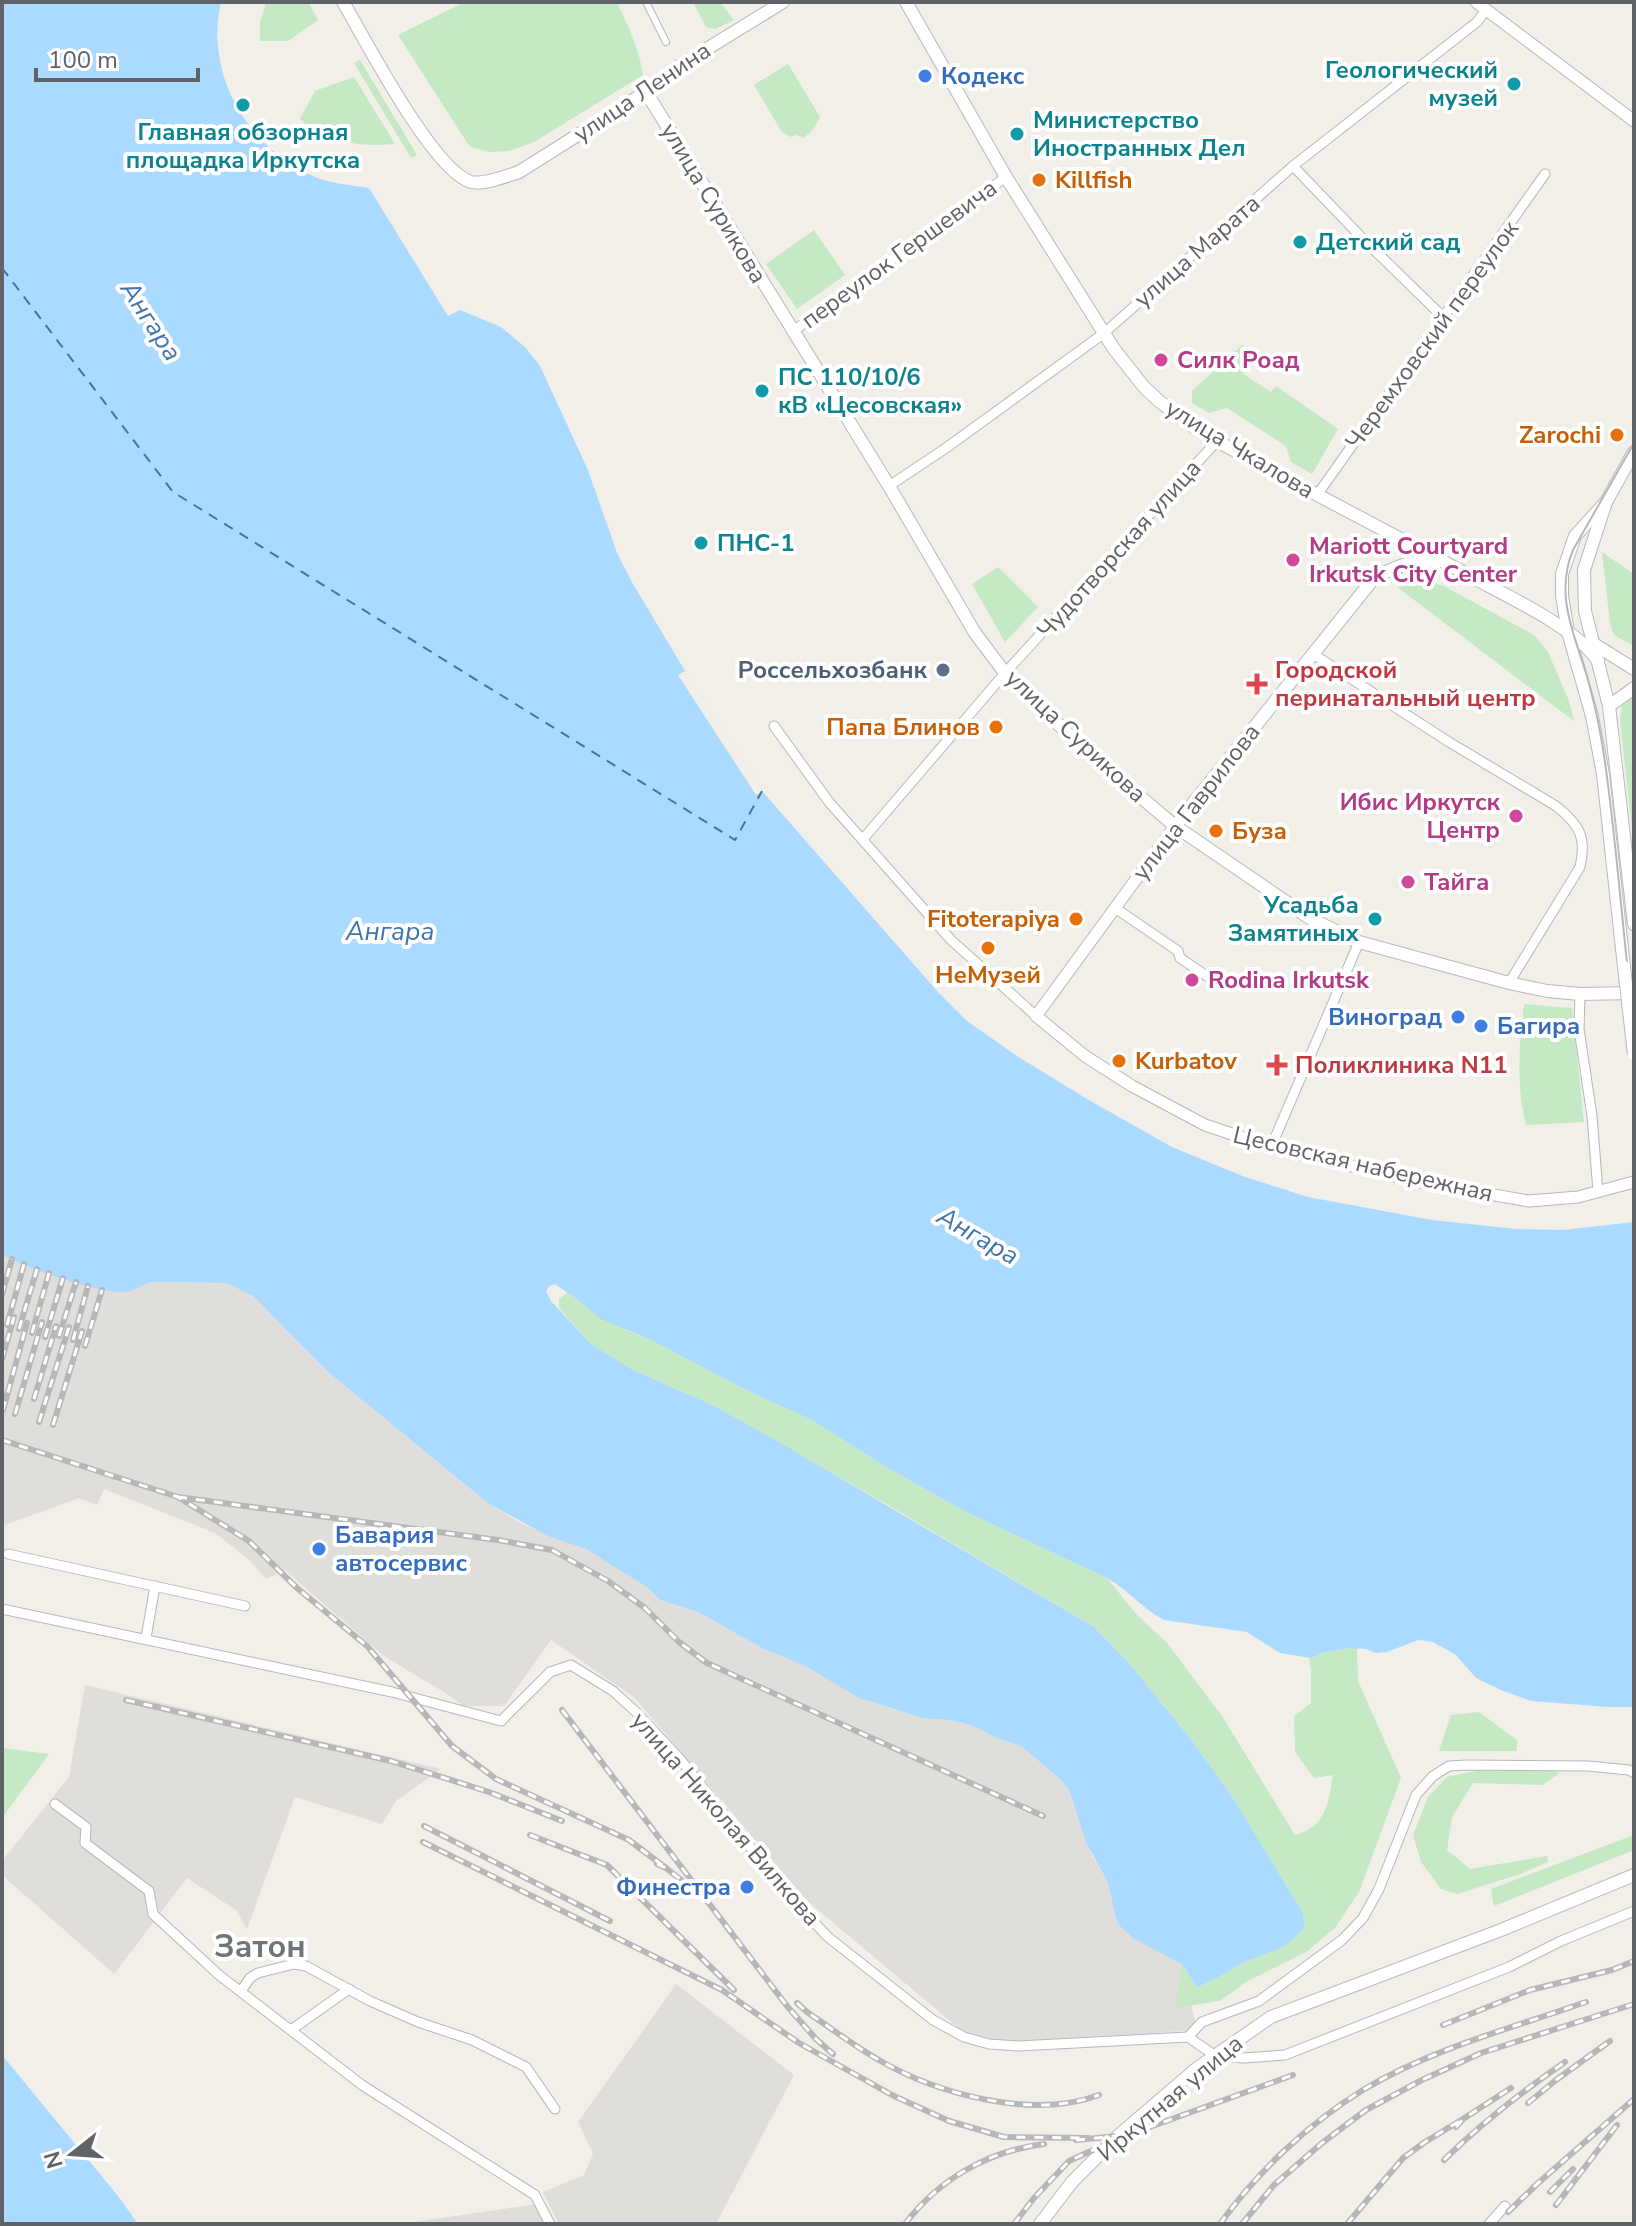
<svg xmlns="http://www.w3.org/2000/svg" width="1636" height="2226" font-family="'Nunito Sans',sans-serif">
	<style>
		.industrial { fill: #e0deda }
		.green { fill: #c5e8c5 }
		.water { fill: #aadaff }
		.pier { fill: #f1efe8 }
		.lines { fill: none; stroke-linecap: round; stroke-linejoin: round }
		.ferry { stroke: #4174aa; stroke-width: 2; stroke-dasharray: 10 8; stroke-linecap: butt }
		.pedestrian-casing { stroke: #b5b8bc; stroke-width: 8 }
		.minor-casing { stroke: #b5b8bc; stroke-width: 11 }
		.tertiary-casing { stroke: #b5b8bc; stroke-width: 13 }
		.secondary-casing { stroke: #b6babf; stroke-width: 14 }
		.pedestrian { stroke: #fff; stroke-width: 6 }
		.minor { stroke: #fff; stroke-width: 9 }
		.tertiary { stroke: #fff; stroke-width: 11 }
		.secondary { stroke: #fff; stroke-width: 12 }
		.tram { stroke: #b6b7b8; stroke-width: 2 }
		.rail-casing { stroke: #b6b7b8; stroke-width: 6 }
		.rail { stroke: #fff; stroke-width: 3; stroke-dasharray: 9; stroke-linecap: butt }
		.secondary-bridge-casing { stroke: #b6babf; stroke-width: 14; stroke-linecap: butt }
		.secondary-bridge { stroke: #fff; stroke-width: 12 }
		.shop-dot { fill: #3f7fe0; stroke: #fff; stroke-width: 3 }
		.culture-dot { fill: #0f9aa8; stroke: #fff; stroke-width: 3 }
		.food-dot { fill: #e8710a; stroke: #fff; stroke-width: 3 }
		.hotel-dot { fill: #d1479c; stroke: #fff; stroke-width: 3 }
		.service-dot { fill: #5c6f8a; stroke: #fff; stroke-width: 3 }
		.health-dot { fill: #e0444e; stroke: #fff; stroke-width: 3 }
		.labels { text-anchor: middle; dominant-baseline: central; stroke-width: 8; stroke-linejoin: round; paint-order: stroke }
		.culture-label { font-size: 24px; font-weight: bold; fill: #0d838f; stroke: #fff; text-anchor: start }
		.shop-label { font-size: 24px; font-weight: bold; fill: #366cbe; stroke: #fff; text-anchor: start }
		.street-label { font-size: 24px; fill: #5f6368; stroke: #fff }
		.food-label { font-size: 24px; font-weight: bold; fill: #c56008; stroke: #fff; text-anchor: start }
		.hotel-label { font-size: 24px; font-weight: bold; fill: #b23c85; stroke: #fff; text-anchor: start }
		.service-label { font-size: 24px; font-weight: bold; fill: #4e5e75; stroke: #fff; text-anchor: end }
		.health-label { font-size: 24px; font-weight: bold; fill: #be3a42; stroke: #fff; text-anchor: start }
		.water-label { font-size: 26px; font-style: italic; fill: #4174aa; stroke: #fff }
		.district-label { font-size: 32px; font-weight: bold; fill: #70757a; stroke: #fff }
	</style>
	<rect width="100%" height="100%" fill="#f1efe8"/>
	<g class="industrial">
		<polygon points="2,1254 78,1283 110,1291 134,1290 141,1284 152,1282 226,1283 253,1296 328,1372 489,1504 505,1514 524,1525 586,1549 648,1588 660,1600 698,1612 762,1648 809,1668 867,1701 923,1718 956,1721 976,1727 996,1738 1021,1746 1061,1780 1070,1792 1092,1855 1108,1883 1114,1910 1182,1964 1197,2030 1018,2042 1000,2041 961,2030 806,1900 635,1698 551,1640 504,1706 464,1706 442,1691 384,1656 286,1571 266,1579 246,1557 215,1533 104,1489 97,1505 79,1498 2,1526"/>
		<polygon points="85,1685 441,1769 396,1801 382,1824 295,1797 247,1929 236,1910 187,1878 114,1974 2,1875 2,1861 69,1777"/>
		<polygon points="676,1984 794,2075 716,2224 559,2224 543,2192 584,2175 593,2154 578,2122"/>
		<polygon points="537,2204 546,2224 400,2224"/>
	</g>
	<g class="green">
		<polygon points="266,2 308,2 318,20 288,41 260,41 260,23"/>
		<path d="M 465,2 L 617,2 C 628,26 639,48 643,75 L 534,142 L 509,151 L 490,152 L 470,147 L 398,35 Z"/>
		<polygon points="693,2 720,2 734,20 715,29 706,27"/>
		<polygon points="360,60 417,155 411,158 354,63"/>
		<polygon points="788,64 820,117 814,128 804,138 796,135 791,137 782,132 754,85"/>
		<path d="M 354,77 L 395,144 C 356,147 331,143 300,119 L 315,91 Z"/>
		<polygon points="814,230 845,275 797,309 766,264"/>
		<polygon points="1242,345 1255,355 1243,374 1271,392 1276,386 1338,429 1312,474 1291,462 1286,446 1227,408 1209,413 1192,403 1192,391"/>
		<polygon points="1602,552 1634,574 1634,646 1614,635 1610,624"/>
		<polygon points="998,567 1038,607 1005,642 972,584"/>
		<polygon points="1422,583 1442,585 1534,635 1548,652 1569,701 1574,721 1397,587"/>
		<polygon points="1634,696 1634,848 1620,720 1622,706"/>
		<path d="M 1524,1004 L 1572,1008 L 1584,1122 L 1526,1125 C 1516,1085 1519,1044 1524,1004 Z"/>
		<path d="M 567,1293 L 628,1331 L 651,1340 L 744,1389 L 812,1420 L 886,1467 L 966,1512 L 1107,1578 L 1137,1615 L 1167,1643 L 1222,1716 L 1295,1835 C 1327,1826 1328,1803 1333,1775 L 1314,1778 L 1295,1752 L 1294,1716 L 1311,1703 L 1311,1671 L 1309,1656 L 1348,1648 L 1357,1648 L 1358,1681 L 1401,1778 L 1359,1892 L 1335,1928 L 1306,1952 L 1246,1982 L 1220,2001 L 1175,2008 L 1182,1964 L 1198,1986 L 1219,1977 L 1244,1962 L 1284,1947 L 1303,1913 L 1235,1801 L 1193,1742 L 1129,1663 L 1094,1627 L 888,1505 L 710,1404 L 631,1369 L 590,1343 L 559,1308 L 559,1299 Z"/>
		<polygon points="1479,1712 1517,1740 1517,1751 1439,1751 1451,1715"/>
		<polygon points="2,1748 49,1754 2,1818"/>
		<polygon points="1481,1770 1551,1770 1560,1773 1542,1785 1473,1783 1452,1817 1447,1850 1470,1869 1547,1856 1548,1862 1520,1874 1457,1894 1441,1889 1421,1862 1413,1835 1428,1797 1447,1777"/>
		<polygon points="1634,1835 1634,1850 1494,1906 1491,1889"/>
	</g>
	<g class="water">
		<path d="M 2,2 L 221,2 C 204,74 248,149 315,177 C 332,184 351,185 369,188 L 448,316 L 460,310 L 501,327 L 525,347 L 540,366 L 588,470 L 617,553 L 633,584 L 685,671 L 762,791 L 938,992 L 967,1021 L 1017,1056 L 1087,1099 L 1172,1147 L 1245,1177 L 1308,1197 L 1432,1220 L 1516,1229 L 1563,1230 L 1634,1222 L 1634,1707 L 1609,1707 L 1531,1701 L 1501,1690 L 1476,1678 L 1456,1655 L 1433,1642 L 1418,1640 L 1387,1652 L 1376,1653 L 1366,1649 L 1348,1648 L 1322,1653 L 1311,1658 L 1280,1653 L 1247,1632 L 1164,1620 C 1143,1609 1128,1590 1107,1578 L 966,1512 L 886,1467 L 812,1420 L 744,1389 L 651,1340 L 601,1319 L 578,1300 L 555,1284 L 549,1286 L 546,1291 L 551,1301 L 590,1343 L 631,1369 L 710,1404 L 777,1441 L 1094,1627 L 1129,1663 L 1193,1742 L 1235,1801 L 1303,1913 L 1304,1928 L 1284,1947 L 1244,1962 L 1219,1977 L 1197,1987 L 1182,1964 L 1134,1939 L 1120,1926 L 1116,1919 L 1108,1883 L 1086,1842 L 1070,1792 L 1061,1780 L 1021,1746 L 996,1738 L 976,1727 L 956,1721 L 923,1718 L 859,1698 L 809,1668 L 762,1648 L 698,1612 L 660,1600 L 648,1588 L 586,1549 L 548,1536 L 489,1504 L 328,1372 L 253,1296 L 226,1283 L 152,1282 C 142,1284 134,1292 123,1292 C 98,1293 24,1268 2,1254 Z"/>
		<polygon points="2,2055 118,2196 138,2224 2,2224"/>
	</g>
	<polygon class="pier" points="685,671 762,791 756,795 678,675"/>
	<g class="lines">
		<polyline class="ferry" points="2,268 173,492 735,840 762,791"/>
		<g class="pedestrian-casing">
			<polyline id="pedestrian" points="646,2 666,42"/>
		</g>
		<g class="minor-casing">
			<g id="minor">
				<polyline points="1293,166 1364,240 1443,317"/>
				<polyline points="792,332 1006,177"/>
				<polyline points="889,486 946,448 1103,334 1293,166 1477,22 1486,10"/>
				<polyline points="1317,495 1545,174"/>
				<path d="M 1313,654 L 1449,742 L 1556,806 C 1579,824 1587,837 1580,867 L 1509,983"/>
				<polyline points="774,726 829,802 951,940 1036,1016"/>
				<polyline points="863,839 1005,673 1217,441"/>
				<polyline points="1115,908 1178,951 1180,958 1208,977"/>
				<polyline points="1580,994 1579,1029 1592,1116 1598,1192"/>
				<polyline points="1271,1147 1359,942"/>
				<polyline points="8,1554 245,1606"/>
				<polyline points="2,1609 392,1692 501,1721 550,1672 571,1665 613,1691 635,1711 680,1759 789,1896 828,1937 933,2020 964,2037 989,2044 1019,2046 1188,2037 1214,2055 1243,2058 1285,2055 1509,1967 1561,1941 1634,1911"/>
				<polyline points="146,1638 155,1586"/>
				<polyline points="55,1804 86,1827 85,1843 149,1891 153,1914 219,1975 362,2085 535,2195 550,2224"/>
				<polyline points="241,1991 250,1978 258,1973 294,1964 306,1966 370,2001 418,2022 472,2040 526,2067 555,2109"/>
				<polyline points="291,2030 349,1989"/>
				<polyline points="1188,2037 1202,2022 1259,2001 1342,1940 1363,1918 1379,1889 1416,1795 1433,1776 1449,1766 1467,1765 1588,1766 1629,1770 1634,1773"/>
				<polyline points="1489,2224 1505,2206"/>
			</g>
		</g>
		<g class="tertiary-casing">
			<g id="tertiary">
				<polyline points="1476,2 1634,121"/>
				<polyline points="1175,826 1036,1016 1085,1056 1132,1086 1205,1125 1271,1147 1420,1182 1529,1201 1578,1197 1634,1182"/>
			</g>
		</g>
		<g class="secondary-casing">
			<g id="secondary">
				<path d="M 343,2 C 365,39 433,171 471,182 C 483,185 507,176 519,172 L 646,92 L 679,66 L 783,2"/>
				<path d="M 906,2 L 1006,177 L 1114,349 L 1144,387 L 1159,401 L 1189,424 L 1217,441 C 1298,485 1380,528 1461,571 C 1498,592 1577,627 1598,661"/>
				<polyline points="646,92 889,486 975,633 1005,673 1086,751 1175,826 1311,919 1359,942 1509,983 1547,991 1580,994 1634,993"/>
				<polyline points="1605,505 1584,570 1585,611 1609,706 1634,924"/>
				<polyline points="1594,644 1634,669"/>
				<polyline points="1609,706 1634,688"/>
				<path d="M 1175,826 L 1374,578 C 1393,568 1415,558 1437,562"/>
				<polyline points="1624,967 1603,774 1592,716 1568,632 1562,596 1562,574 1575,536 1606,502 1634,452"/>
				<polyline points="1040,2224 1072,2182 1119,2135 1196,2069 1271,2017 1501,1930 1634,1875"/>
			</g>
		</g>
		<use href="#pedestrian" class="pedestrian"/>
		<use href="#minor" class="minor"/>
		<use href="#tertiary" class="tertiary"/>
		<use href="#secondary" class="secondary"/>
		<path class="tram" d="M 1634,443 L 1573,550 C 1554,596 1575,635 1588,680 C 1597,712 1603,744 1607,777 C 1618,860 1624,944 1634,1027"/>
		<g class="rail-casing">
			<g id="rail">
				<polyline points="2,1294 12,1259"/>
				<polyline points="7,1325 24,1264"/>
				<polyline points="19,1329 37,1269"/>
				<polyline points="32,1333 49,1273"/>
				<polyline points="59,1336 76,1282"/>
				<polyline points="45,1337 63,1278"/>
				<polyline points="73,1340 88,1286"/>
				<polyline points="85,1346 102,1290"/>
				<polyline points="2,1359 14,1317"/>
				<polyline points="34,1399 56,1326"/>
				<polyline points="3,1410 27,1323"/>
				<polyline points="15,1414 42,1322"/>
				<polyline points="39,1422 69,1327"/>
				<polyline points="53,1425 82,1331"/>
				<polyline points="2,1440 178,1497 249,1541 297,1588 367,1646 452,1746 496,1779 629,1840 666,1868"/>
				<polyline points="178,1497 498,1540 552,1550 608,1581 645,1608 679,1642 707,1663 1043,1816"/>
				<polyline points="126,1700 391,1761 489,1792 562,1821"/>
				<polyline points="562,1710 787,2006 816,2039 833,2054"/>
				<polyline points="424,1826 610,1921"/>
				<polyline points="530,1835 607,1865 734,1990"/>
				<polyline points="423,1842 722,1990 799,2043 892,2095 949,2121 1004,2137 1088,2138"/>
				<polyline points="657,1864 666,1868 708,1901"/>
				<path d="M 797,2003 L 807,2012 C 831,2028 854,2046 879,2060 C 937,2094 1033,2120 1099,2095"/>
				<polyline points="1443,2025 1530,1990 1612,1970 1634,1961"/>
				<polyline points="1528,2103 1556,2080 1610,2041"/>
				<polyline points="1456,2127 1463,2119 1511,2088"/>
				<polyline points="1076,2140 1128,2135 1293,2075"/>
				<path d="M 1444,2160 C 1483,2122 1520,2093 1565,2062"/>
				<polyline points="1550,2192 1573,2169"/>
				<polyline points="1556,2205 1617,2125"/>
				<polyline points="1508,2212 1537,2184 1634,2099"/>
				<path d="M 905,2224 C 939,2179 988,2151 1044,2144"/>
				<polyline points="1014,2224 1034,2198 1069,2161 1113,2141"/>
				<path d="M 1220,2224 C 1257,2172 1308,2124 1363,2090 C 1431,2049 1512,2028 1586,2002"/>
				<polyline points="1242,2224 1274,2185 1322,2143 1366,2110 1422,2080 1481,2053 1634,2004"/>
				<polyline points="1347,2224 1403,2158 1425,2142 1463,2119"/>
			</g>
		</g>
		<use href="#rail" class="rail"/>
		<g class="secondary-bridge-casing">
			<polyline id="secondary-bridge" points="1624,967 1634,1054"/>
		</g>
		<use href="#secondary-bridge" class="secondary-bridge"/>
	</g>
	<g class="shop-dot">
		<circle cx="925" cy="76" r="8"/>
		<circle cx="1458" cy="1017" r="8"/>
		<circle cx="1481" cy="1026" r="8"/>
		<circle cx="319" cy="1549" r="8"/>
		<circle cx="747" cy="1887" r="8"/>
	</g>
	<g class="culture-dot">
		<circle cx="1514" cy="84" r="8"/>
		<circle cx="243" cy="105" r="8"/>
		<circle cx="1017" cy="134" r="8"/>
		<circle cx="1300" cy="242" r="8"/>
		<circle cx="762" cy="391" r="8"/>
		<circle cx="701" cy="543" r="8"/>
		<circle cx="1375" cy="919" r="8"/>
	</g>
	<g class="food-dot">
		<circle cx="1039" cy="180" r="8"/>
		<circle cx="1617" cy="435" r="8"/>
		<circle cx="996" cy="727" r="8"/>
		<circle cx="1216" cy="831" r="8"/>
		<circle cx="1076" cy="919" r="8"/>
		<circle cx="988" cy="948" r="8"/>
		<circle cx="1119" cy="1061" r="8"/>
	</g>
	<g class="hotel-dot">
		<circle cx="1161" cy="360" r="8"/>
		<circle cx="1293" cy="560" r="8"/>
		<circle cx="1516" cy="816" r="8"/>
		<circle cx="1408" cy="882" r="8"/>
		<circle cx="1192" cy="980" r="8"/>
	</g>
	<circle class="service-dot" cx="943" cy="670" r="8"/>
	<g class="health-dot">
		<path d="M1253 672h8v8h8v8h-8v8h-8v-8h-8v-8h8z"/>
		<path d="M1273 1053h8v8h8v8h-8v8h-8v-8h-8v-8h8z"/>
	</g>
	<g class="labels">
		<g class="culture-label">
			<text x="1498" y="70" text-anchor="end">Геологический<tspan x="1498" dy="28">музей</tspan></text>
			<text x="1033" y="120">Министерство<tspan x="1033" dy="28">Иностранных Дел</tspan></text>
			<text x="243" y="132" text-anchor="middle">Главная обзорная<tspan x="243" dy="28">площадка Иркутска</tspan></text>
			<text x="1316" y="242">Детский сад</text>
			<text x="778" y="377">ПС 110/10/6<tspan x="778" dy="28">кВ «Цесовская»</tspan></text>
			<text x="717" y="543">ПНС-1</text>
			<text x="1359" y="905" text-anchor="end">Усадьба<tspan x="1359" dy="28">Замятиных</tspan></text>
		</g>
		<g class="shop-label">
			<text x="941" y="76">Кодекс</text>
			<text x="1442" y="1017" text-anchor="end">Виноград</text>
			<text x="1497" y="1026">Багира</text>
			<text x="335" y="1535">Бавария<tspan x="335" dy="28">автосервис</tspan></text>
			<text x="731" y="1887" text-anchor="end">Финестра</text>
		</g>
		<g class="street-label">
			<text transform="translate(642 92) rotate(-34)">улица Ленина</text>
			<text transform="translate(714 203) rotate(59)">улица Сурикова</text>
			<text transform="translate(1197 251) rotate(-41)">улица Марата</text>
			<text transform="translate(899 254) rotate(-36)">переулок Гершевича</text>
			<text transform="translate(1432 335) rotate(-54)">Черемховский переулок</text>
			<text transform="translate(1240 449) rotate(31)">улица Чкалова</text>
			<text transform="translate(1119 549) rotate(-48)">Чудотворская улица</text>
			<text transform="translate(1076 736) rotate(43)">улица Сурикова</text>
			<text transform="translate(1196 802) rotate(-52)">улица Гаврилова</text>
			<text transform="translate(1363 1164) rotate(13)">Цесовская набережная</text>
			<text transform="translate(726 1819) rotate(49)">улица Николая Вилкова</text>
			<text transform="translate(1170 2098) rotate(-40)">Иркутная улица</text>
		</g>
		<g class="food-label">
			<text x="1055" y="180">Killfish</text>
			<text x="1601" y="435" text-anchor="end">Zarochi</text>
			<text x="980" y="727" text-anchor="end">Папа Блинов</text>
			<text x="1232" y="831">Буза</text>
			<text x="1060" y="919" text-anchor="end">Fitoterapiya</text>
			<text x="988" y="975" text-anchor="middle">НеМузей</text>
			<text x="1135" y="1061">Kurbatov</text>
		</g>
		<g class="hotel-label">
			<text x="1177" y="360">Силк Роад</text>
			<text x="1309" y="546">Mariott Courtyard<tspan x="1309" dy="28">Irkutsk City Center</tspan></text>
			<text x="1500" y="802" text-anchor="end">Ибис Иркутск<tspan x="1500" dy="28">Центр</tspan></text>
			<text x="1424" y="882">Тайга</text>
			<text x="1208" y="980">Rodina Irkutsk</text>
		</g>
		<g class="service-label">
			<text x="927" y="670">Россельхозбанк</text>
		</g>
		<g class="health-label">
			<text x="1275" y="670">Городской<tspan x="1275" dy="28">перинатальный центр</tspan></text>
			<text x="1295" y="1065">Поликлиника N11</text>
		</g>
		<g class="water-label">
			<text transform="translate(151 321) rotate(57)">Ангара</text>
			<text x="390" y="931">Ангара</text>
			<text transform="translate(978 1236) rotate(30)">Ангара</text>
		</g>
		<g class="district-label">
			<text x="260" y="1946">Затон</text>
		</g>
	</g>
	<rect width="1636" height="2226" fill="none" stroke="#5f6368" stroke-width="8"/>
	<g transform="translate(72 2154) rotate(253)" stroke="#ffffff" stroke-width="6" paint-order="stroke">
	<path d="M0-6L14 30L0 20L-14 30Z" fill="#5f6368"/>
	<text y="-12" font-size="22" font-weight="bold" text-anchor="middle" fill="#5f6368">N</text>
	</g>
	<path d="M36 68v12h162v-12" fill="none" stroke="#5f6368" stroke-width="4"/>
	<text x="48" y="68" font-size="24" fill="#5f6368" stroke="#ffffff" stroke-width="6" paint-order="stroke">100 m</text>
</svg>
